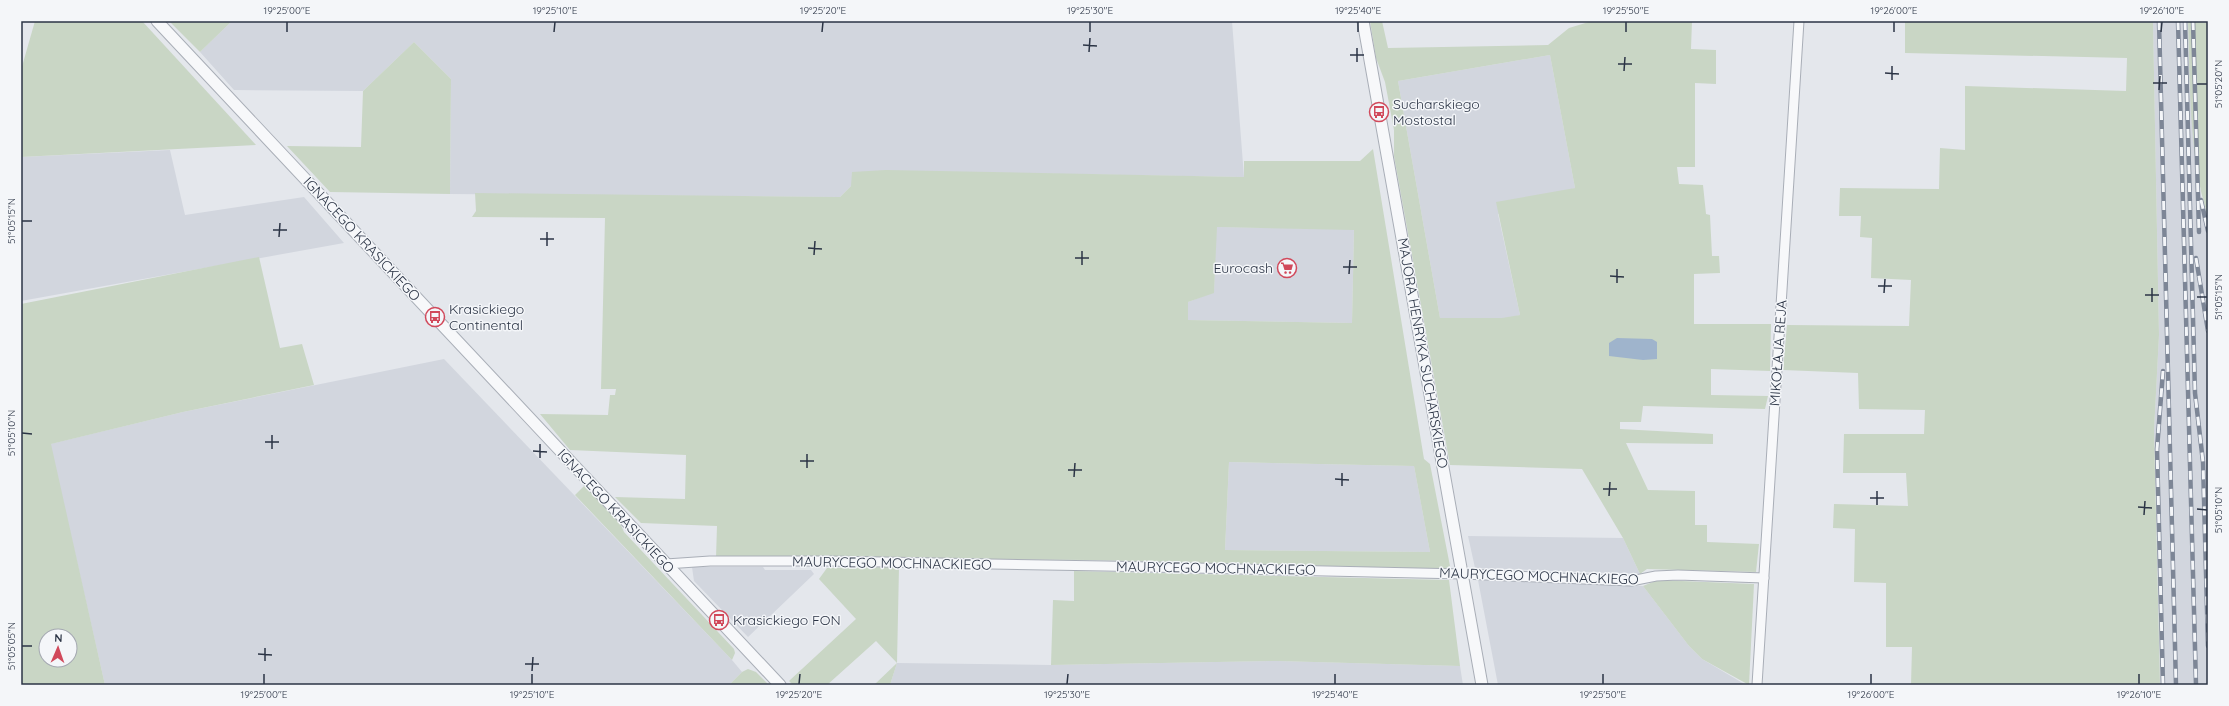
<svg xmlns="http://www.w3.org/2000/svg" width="2229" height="706" font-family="Quicksand,sans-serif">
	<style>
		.built { fill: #d2d6de }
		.green { fill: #c9d6c5; fill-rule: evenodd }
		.water { fill: #9fb4cc }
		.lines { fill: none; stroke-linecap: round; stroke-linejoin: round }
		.minor-casing { stroke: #a9aeb7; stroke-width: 11 }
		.tertiary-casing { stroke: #a9aeb7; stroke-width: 13 }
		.minor { stroke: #f7f8fa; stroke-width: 9 }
		.tertiary { stroke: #f7f8fa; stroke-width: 11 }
		.rail-casing { stroke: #7d8696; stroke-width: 4.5 }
		.rail { stroke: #f4f6f9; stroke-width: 3; stroke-dasharray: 9; stroke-linecap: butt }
		.ticks { fill: none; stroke: #2b3445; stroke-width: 1.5 }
		.labels { text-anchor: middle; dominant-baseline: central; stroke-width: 3; stroke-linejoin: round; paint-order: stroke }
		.poi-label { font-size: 14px; fill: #2b3445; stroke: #f4f6f9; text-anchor: start }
		.street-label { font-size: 14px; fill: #2b3445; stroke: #f4f6f9 }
		.neatline { fill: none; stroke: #2b3445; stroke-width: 1.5 }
		.ticks-label { font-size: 10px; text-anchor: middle; fill: #2b3445 }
	</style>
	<rect width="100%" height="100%" fill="#e4e7ec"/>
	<g class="built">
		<polygon points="232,21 1232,21 1244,177 946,172 851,186 840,197 450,194 451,79 414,42 363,91 234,90 200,52"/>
		<polygon points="2153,21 2188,21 2192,115 2201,196 2208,216 2208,685 2160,685 2154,431 2159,335"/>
		<polygon points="1550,55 1575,188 1498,214 1520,315 1510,318 1440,318 1398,81"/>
		<polygon points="170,150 185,215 304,197 344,243 21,301 21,157"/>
		<polygon points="1216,227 1354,229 1352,323 1187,320 1188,302 1214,292"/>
		<polygon points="444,359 732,660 742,672 729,685 105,685 50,444 183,412"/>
		<polygon points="1229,462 1414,466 1430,552 1225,550"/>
		<polygon points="1468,536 1623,538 1640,574 1475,568"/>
		<polygon points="692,567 763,567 765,570 811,570 814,574 748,637 694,581"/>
		<polygon points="1478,580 1643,586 1689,646 1702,659 1746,685 1498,685"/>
		<polygon points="1277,661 1460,666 1463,685 890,685 897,663 1051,665"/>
	</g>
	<g class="green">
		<polygon points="35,21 142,21 256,145 21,157 21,70"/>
		<polygon points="169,21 232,21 200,52"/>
		<path d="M 1370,21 L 1382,21 L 1388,48 L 1548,45 L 1569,28 L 1592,21 L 1692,21 L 1691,49 L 1716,50 L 1716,84 L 1695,83 L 1695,167 L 1677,167 L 1679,184 L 1703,185 L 1706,214 L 1710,215 L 1712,256 L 1719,256 L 1720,273 L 1694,274 L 1694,324 L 1771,324 L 1770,371 L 1711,369 L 1711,395 L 1768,396 L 1765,409 L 1643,406 L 1641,422 L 1620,422 L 1620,429 L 1713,434 L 1713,444 L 1626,443 L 1648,490 L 1695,491 L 1695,525 L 1707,525 L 1707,542 L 1759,544 L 1756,572 L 1647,569 L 1640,574 L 1623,538 L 1582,469 L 1450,465 L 1394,156 L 1394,130 L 1385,82 L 1376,58 ZM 1550,55 L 1575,188 L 1496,202 L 1520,315 L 1502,318 L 1440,318 L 1398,81 Z"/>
		<polygon points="1905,21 2153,21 2159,335 2154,431 2160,685 1911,685 1912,647 1886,647 1886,583 1854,582 1855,529 1833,528 1834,504 1908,506 1906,473 1843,473 1844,434 1924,434 1925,410 1859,409 1858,373 1783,370 1787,325 1909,326 1911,280 1871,278 1872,238 1860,237 1861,216 1839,216 1840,188 1939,189 1940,148 1965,150 1965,86 2126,91 2127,58 1905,53"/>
		<path d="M 2188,21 L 2208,23 L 2208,216 C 2189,160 2190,81 2188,21 Z"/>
		<polygon points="414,42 451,79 450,194 330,192 287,146 361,147 363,91"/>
		<path d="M 1373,149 L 1424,459 L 1430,464 L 1450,566 L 1445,569 L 1089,560 L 716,558 L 717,526 L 641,523 L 615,497 L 685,499 L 686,455 L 570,450 L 540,414 L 608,415 L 610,395 L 615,395 L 616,389 L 601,389 L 605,218 L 472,217 L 476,211 L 475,193 L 840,197 L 851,186 L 852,172 L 886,170 L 1244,177 L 1244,161 L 1360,161 ZM 1217,227 L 1354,230 L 1352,323 L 1188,320 L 1188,302 L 1214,293 ZM 1229,462 L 1414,466 L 1430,552 L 1225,550 Z"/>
		<path d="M 259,257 L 280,348 L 302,344 L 314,385 L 183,412 L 51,444 L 105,685 L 21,685 L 21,304 ZM 46,636 L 70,636 L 70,660 L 46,660 Z"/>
		<polygon points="585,485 620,523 624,532 734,649 735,653 732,660 575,495"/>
		<polygon points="899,567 897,663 890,685 874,685 897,663 876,641 827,685 793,685 789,681 856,619 819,579 827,568"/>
		<polygon points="1074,571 1449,580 1460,666 1277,661 1051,665 1053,600 1074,601"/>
		<polygon points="1658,580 1754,584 1749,685 1702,659 1689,646 1643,586"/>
		<polygon points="748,669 756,672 769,685 729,685 742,672"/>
	</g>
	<polygon class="water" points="1617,338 1652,339 1657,342 1657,359 1643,360 1609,356 1609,343"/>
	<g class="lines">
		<g class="minor-casing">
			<g id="minor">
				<polyline points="666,564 710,561 830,561 1105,566 1463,574 1631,581 1656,576 1678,575 1764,578"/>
				<polyline points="1757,685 1799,21"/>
			</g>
		</g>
		<g class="tertiary-casing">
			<g id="tertiary">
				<polyline points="157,21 780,685"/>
				<polyline points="1363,21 1482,685"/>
			</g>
		</g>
		<use href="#minor" class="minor"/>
		<use href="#tertiary" class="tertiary"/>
		<g class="rail-casing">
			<g id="rail">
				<polyline points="2159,21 2176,685"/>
				<polyline points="2178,21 2196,685"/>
				<polyline points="2185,21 2195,393 2203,462 2208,646"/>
				<polyline points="2193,21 2199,232"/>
				<polyline points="2201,200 2208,231"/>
				<polyline points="2196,258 2208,331"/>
				<polyline points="2163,685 2157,449 2163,371"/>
			</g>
		</g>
		<use href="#rail" class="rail"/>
	</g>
	<path class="ticks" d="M 287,32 L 287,22M 554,32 L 555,22M 822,32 L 823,22M 1090,32 L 1090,22M 1358,32 L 1358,22M 1626,32 L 1626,22M 1894,32 L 1894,22M 2161,32 L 2162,22M 1083,45 L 1097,46M 1089,52 L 1090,38M 1350,55 L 1364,55M 1357,62 L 1357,48M 1618,64 L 1632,64M 1624,71 L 1625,57M 1885,73 L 1899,74M 1892,80 L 1892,66M 2153,83 L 2167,83M 2197,84 L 2207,84M 2159,90 L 2160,76M 22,221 L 32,221M 273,230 L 287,230M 279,237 L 280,223M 540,239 L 554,239M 547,246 L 547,232M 808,248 L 822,249M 814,255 L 815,241M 1075,258 L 1089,258M 1082,265 L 1082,251M 1343,267 L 1357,267M 1349,274 L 1350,260M 1610,276 L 1624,277M 1617,283 L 1617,269M 1878,286 L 1892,286M 1884,293 L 1885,279M 2145,295 L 2159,295M 2197,297 L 2207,297M 2152,302 L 2152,288M 22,433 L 32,434M 265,442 L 279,442M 272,449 L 272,435M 533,451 L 547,452M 540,458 L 540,444M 800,461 L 814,461M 807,468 L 807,454M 1068,470 L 1082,470M 1074,477 L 1075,463M 1335,479 L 1349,480M 1342,486 L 1342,473M 1603,489 L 1617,489M 1609,496 L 1610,482M 1870,498 L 1884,498M 1877,505 L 1877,491M 2138,507 L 2152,508M 2197,509 L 2207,510M 2144,515 L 2145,501M 22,646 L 32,646M 258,654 L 272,655M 265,661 L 265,648M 525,664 L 539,664M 532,671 L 533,657M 264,684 L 264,674M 532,684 L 532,674M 799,684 L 800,674M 1067,684 L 1068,674M 1335,684 L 1335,674M 1603,684 L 1603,674M 1871,684 L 1871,674M 2139,684 L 2139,674"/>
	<defs>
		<g id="bus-ring" transform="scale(1)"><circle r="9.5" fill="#f4f6f9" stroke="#d1495b" stroke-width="1.5"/><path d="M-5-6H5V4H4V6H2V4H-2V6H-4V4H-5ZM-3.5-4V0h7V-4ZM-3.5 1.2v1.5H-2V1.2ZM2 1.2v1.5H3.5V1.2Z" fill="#d1495b"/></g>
		<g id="supermarket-ring" transform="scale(1)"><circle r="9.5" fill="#f4f6f9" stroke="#d1495b" stroke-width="1.5"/><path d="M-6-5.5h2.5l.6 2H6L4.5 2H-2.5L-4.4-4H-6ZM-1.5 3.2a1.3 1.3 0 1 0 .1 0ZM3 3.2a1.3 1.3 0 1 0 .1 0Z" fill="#d1495b"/></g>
	</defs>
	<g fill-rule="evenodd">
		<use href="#bus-ring" x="1379" y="112"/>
		<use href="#supermarket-ring" x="1287" y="268"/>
		<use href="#bus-ring" x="435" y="317"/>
		<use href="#bus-ring" x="719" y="620"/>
	</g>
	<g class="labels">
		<g class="poi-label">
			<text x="1393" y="104">Sucharskiego<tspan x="1393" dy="16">Mostostal</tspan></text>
			<text x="1273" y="268" text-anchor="end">Eurocash</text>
			<text x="449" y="309">Krasickiego<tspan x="449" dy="16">Continental</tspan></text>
			<text x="733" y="620">Krasickiego FON</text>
		</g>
		<g class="street-label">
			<text transform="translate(362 239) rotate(47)">IGNACEGO KRASICKIEGO</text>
			<text transform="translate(1423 353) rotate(80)">MAJORA HENRYKA SUCHARSKIEGO</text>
			<text transform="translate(1778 353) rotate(-86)">MIKOŁAJA REJA</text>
			<text transform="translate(616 511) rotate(47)">IGNACEGO KRASICKIEGO</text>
			<text transform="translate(892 563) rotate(1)">MAURYCEGO MOCHNACKIEGO</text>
			<text transform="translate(1216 568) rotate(1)">MAURYCEGO MOCHNACKIEGO</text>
			<text transform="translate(1539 576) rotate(2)">MAURYCEGO MOCHNACKIEGO</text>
		</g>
	</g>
	<rect width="2229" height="706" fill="none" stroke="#f4f6f9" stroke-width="44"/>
	<g transform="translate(58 648) rotate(2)"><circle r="19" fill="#f4f6f9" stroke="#a4a8b1"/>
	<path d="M0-3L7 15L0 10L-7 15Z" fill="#d1495b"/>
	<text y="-6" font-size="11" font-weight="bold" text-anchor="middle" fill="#2b3445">N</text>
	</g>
	<rect x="22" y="22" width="2185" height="662" class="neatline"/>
	<g class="ticks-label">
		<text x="287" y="14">19°25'00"E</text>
		<text x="555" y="14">19°25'10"E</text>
		<text x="823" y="14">19°25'20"E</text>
		<text x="1090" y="14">19°25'30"E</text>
		<text x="1358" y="14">19°25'40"E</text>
		<text x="1626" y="14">19°25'50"E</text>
		<text x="1894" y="14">19°26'00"E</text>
		<text x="2162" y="14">19°26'10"E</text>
		<text transform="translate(2218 84) rotate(-90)" y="4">51°05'20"N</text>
		<text transform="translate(11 221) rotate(-90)" y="4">51°05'15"N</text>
		<text transform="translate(2218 297) rotate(-90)" y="4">51°05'15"N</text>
		<text transform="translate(11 433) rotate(-90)" y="4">51°05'10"N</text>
		<text transform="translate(2218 510) rotate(-90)" y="4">51°05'10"N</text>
		<text transform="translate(11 646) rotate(-90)" y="4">51°05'05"N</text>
		<text x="264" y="698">19°25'00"E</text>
		<text x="532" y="698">19°25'10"E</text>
		<text x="799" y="698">19°25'20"E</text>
		<text x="1067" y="698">19°25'30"E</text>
		<text x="1335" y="698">19°25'40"E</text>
		<text x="1603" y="698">19°25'50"E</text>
		<text x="1871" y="698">19°26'00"E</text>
		<text x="2139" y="698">19°26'10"E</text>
	</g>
</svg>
